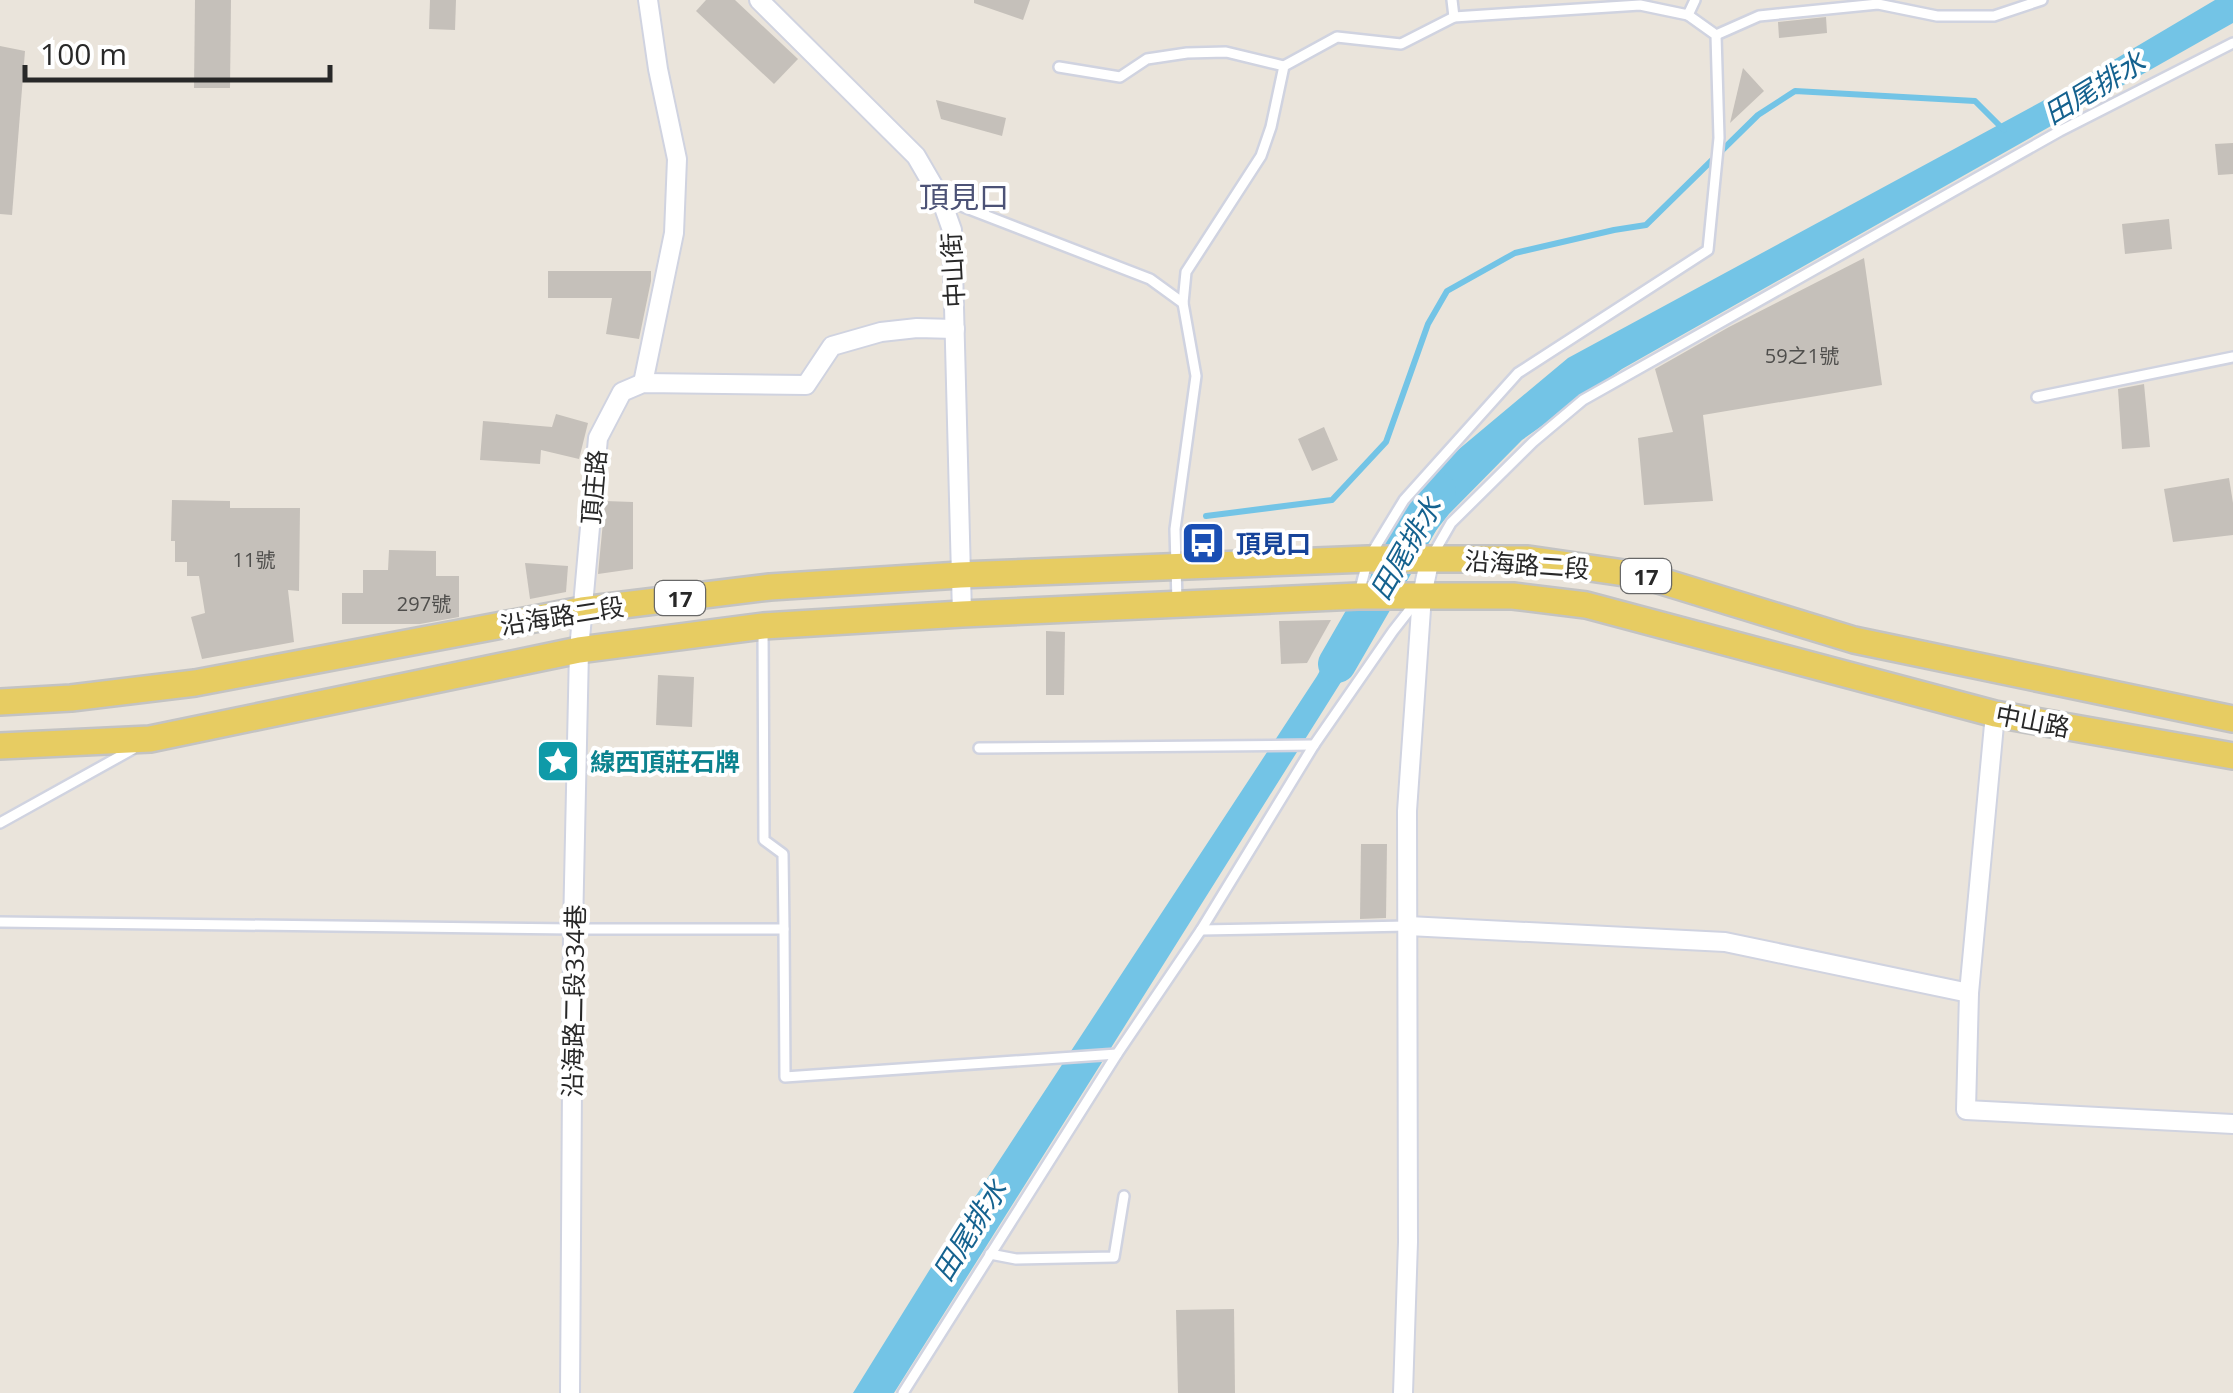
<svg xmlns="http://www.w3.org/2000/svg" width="2233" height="1393" font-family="'Open Sans','Noto Sans TC',sans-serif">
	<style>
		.water { fill: #73c4e6 }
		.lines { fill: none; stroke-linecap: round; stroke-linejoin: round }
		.stream { stroke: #73c4e6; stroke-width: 6 }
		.river { stroke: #73c4e6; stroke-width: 38 }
		.building { fill: #c5c0ba }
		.service-casing { stroke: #d0d3e0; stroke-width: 14 }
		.minor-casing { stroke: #d0d3e0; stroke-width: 22 }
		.primary-casing { stroke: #c3c3c3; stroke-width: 30 }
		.service { stroke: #fff; stroke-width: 9 }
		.minor { stroke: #fff; stroke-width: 18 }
		.primary { stroke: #e7cc62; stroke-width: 25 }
		.labels { text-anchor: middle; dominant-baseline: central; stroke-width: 8; stroke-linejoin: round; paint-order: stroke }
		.number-label { font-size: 20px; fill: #4f4e4c }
		.shield { fill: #fff; stroke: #686868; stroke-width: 2.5 }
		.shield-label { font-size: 22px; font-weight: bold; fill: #282828 }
		.street-label { font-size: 25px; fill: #282828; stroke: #fff }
		.transit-label { font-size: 25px; font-weight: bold; fill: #164399; stroke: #fff; text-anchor: start }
		.culture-label { font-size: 25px; font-weight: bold; fill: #0d838f; stroke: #fff; text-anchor: start }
		.water-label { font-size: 28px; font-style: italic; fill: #15628f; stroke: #fff }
		.quarter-label { font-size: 30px; fill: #4c5276; stroke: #fff }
	</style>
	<rect width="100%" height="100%" fill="#eae4db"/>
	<g class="water">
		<polygon points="2215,0 2233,0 2233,23 1622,369 1522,440 1449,514 1434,533 1398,534 1418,493 1446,460 1568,358 2063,90"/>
		<polygon points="1348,620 1380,620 894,1393 853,1393 968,1208 1317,676"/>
	</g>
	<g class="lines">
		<polyline class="stream" points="1206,516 1332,500 1386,442 1428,324 1447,291 1515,253 1614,230 1646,225 1758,115 1795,91 1975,101 2004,130"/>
		<polyline class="river" points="1337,664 1437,491"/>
	</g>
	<g class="building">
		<polygon points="195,0 231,0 230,88 194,88"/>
		<polygon points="430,0 456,0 455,30 429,29"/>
		<polygon points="706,0 735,0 798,59 774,84 696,11"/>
		<polygon points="974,0 1030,0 1023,20 974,3"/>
		<polygon points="1826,17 1827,33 1779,38 1778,22"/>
		<polygon points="0,46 25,51 12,215 0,214"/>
		<polygon points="1743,68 1764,91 1730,123"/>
		<polygon points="936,100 1006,118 1002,136 941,119"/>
		<polygon points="2233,143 2233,174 2218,175 2215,144"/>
		<polygon points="2169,219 2172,249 2125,254 2122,224"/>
		<polygon points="1864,258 1882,385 1703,415 1713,501 1644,505 1638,438 1673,432 1655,369 1729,327"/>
		<polygon points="548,271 651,271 651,281 639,339 606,334 612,298 548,298"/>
		<polygon points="2144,384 2150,447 2122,449 2118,389"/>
		<polygon points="556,414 588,423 579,459 541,450 540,464 480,460 483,421 552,427"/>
		<polygon points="1324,427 1338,460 1312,471 1298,439"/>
		<polygon points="2229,478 2233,503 2233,535 2173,542 2164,489"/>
		<polygon points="172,500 230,501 230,508 300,508 299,591 288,590 294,642 202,659 191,617 205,613 199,576 187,576 187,562 175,562 175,541 171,541"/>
		<polygon points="605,501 633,502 633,569 598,574"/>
		<polygon points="389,550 436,551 436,576 459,576 459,617 420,624 342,624 342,593 363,593 363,570 388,570"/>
		<polygon points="525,563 568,566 566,592 530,599"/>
		<polygon points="1331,620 1307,663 1281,664 1279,621"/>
		<polygon points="1046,631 1065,632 1064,695 1046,695"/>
		<polygon points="658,675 694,677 692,727 656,725"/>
		<polygon points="1361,844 1387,844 1386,918 1360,919"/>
		<polygon points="1234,1309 1235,1393 1178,1393 1176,1310"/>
	</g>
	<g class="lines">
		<g class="service-casing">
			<g id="service">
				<polyline points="1452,0 1454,17 1640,5 1688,15 1695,0"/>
				<polyline points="1716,35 1759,16 1878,4 1937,16 1994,16 2042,0"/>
				<polyline points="1059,67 1120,77 1147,59 1187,53 1226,52 1284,66"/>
				<polyline points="943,199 1150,279 1183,303"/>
				<polyline points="2037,397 2233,357"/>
				<polyline points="1432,556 1451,523 1533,442 1583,400 2060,131 2233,43"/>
				<polyline points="1359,593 1368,559 1404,500 1518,373 1708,250 1719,138 1716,35 1688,15"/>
				<polyline points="1177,602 1175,529 1196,376 1183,303 1186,272 1261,156 1271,127 1284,66 1337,37 1401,44 1454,17"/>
				<polyline points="763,629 764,840 783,854 784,929"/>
				<polyline points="979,748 1314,745"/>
				<polyline points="0,823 133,749"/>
				<polyline points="0,922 573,929 784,929 785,1077 1117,1054"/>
				<polyline points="1201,930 1408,926"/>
				<polyline points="990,1254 1016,1259 1114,1257 1124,1196"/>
				<polyline points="903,1393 1117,1054 1201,930 1314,745 1393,631 1415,603"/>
			</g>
		</g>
		<g class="minor-casing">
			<g id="minor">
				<polyline points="759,0 916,156 941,199 952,230 962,614"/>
				<polyline points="643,383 674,233 677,159 658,69 648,0"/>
				<polyline points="1995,714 1969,993 1966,1110 2233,1124"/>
				<polyline points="1408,926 1725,942 1969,993"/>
				<polyline points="570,1393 573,929 579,650 598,438 622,392 643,383 806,385 832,346 881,332 917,328 955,329"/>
				<polyline points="1403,1393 1408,1242 1407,811 1422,595 1430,558"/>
			</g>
		</g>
		<g class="primary-casing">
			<g id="primary">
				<polyline points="0,702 71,698 195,683 582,610 770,587 960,575 1368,559 1528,559 1645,576 1854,640 2233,719"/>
				<polyline points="0,746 150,739 579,650 763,626 962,614 1358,596 1513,596 1586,605 1995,714 2233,756"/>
			</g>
		</g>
		<use href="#service" class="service"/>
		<use href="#minor" class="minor"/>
		<use href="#primary" class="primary"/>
	</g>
	<defs>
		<g id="bus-square" transform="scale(2.25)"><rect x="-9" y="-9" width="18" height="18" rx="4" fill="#1a4fb4" stroke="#fff"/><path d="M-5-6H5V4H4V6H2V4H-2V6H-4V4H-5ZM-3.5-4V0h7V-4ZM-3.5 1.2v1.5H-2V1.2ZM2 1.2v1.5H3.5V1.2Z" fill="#fff"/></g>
		<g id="sight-square" transform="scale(2.25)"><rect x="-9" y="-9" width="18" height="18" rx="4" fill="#0f9aa8" stroke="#fff"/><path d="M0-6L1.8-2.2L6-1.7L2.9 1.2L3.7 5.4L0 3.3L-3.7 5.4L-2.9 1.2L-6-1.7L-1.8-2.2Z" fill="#fff"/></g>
	</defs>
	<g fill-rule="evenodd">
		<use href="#bus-square" x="1203" y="543"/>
		<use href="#sight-square" x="558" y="761"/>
	</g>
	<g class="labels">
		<g class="number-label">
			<text x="1802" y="355">59之1號</text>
			<text x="254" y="559">11號</text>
			<text x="424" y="603">297號</text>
		</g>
		<g class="shield">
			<rect x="1621" y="559" width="50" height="34" rx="8"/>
			<rect x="655" y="581" width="50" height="34" rx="8"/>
		</g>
		<g class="shield-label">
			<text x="1646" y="576">17</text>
			<text x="680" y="598">17</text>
		</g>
		<g class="street-label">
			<text transform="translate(952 270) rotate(-93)">中山街</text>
			<text transform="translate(593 487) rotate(-85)">頂庄路</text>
			<text transform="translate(1527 564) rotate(4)">沿海路二段</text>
			<text transform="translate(562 615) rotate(-9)">沿海路二段</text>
			<text transform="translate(2033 720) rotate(11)">中山路</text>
			<text transform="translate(573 1001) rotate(-89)">沿海路二段334巷</text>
		</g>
		<g class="transit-label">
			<text x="1236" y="543">頂見口</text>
		</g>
		<g class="culture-label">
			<text x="590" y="761">線西頂莊石牌</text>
		</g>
		<g class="water-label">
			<text transform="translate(2094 87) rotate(-31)">田尾排水</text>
			<text transform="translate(1405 548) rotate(-60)">田尾排水</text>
			<text transform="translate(969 1230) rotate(-58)">田尾排水</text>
		</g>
		<g class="quarter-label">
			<text x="964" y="196">頂見口</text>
		</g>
	</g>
	<path d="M25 65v15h305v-15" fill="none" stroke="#282828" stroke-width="5"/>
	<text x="40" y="65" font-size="30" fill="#282828" stroke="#ffffff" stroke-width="8" paint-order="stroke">100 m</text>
</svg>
